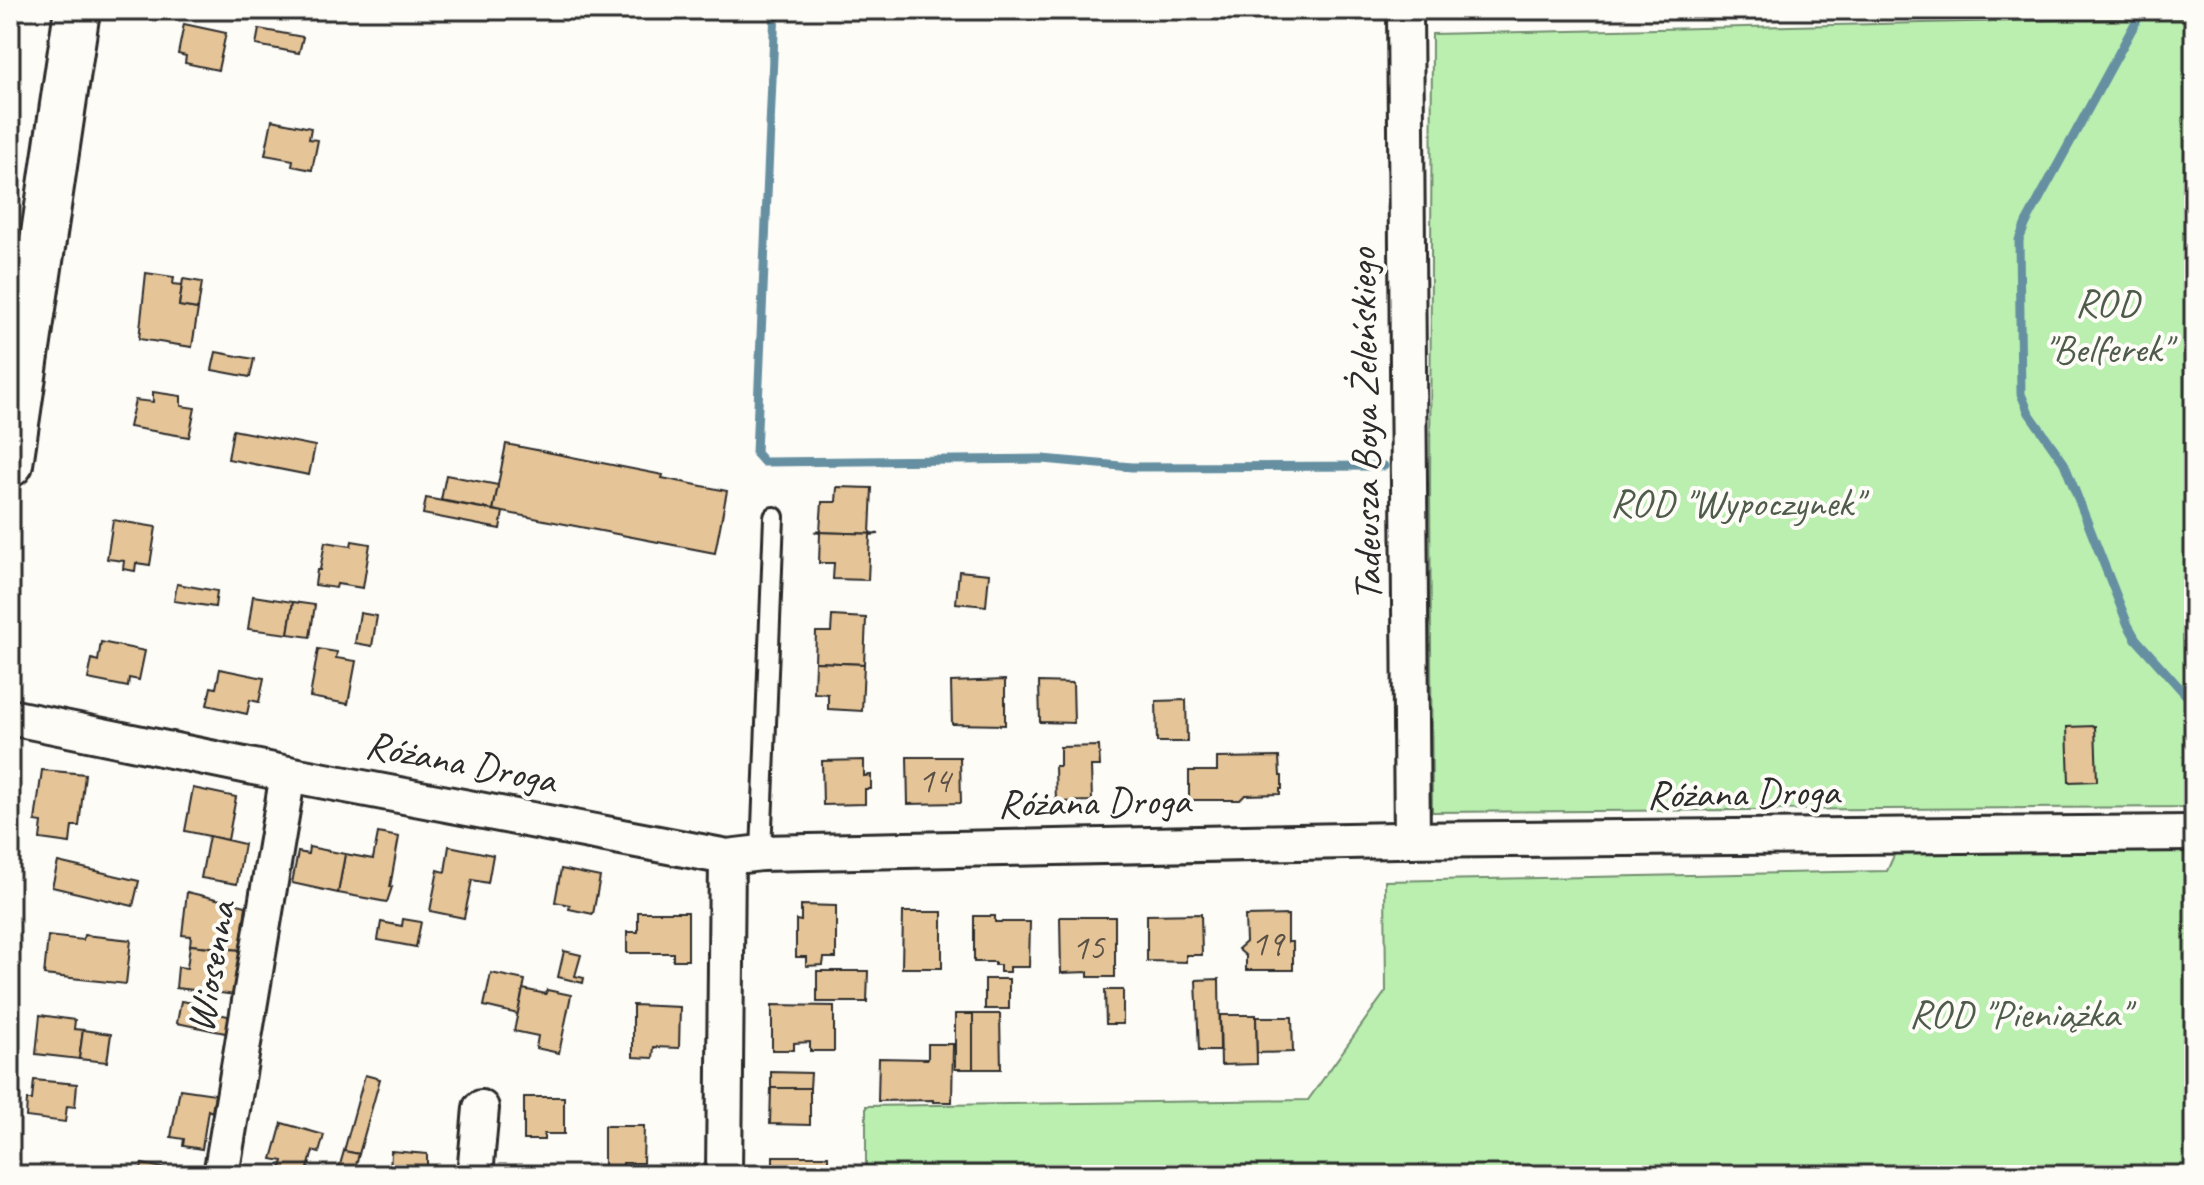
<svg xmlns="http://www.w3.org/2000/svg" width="2204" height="1185" font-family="Caveat,sans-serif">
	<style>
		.green { fill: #baefb0; stroke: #728d6e; stroke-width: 2 }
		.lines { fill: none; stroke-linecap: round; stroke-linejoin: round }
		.stream { stroke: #6690a1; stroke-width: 9 }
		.building { fill: #e5c497; stroke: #2b2b2b; stroke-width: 2 }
		.service-casing { stroke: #2b2b2b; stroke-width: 24 }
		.minor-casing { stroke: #2b2b2b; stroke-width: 40 }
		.tertiary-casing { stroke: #2b2b2b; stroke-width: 50 }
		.service { stroke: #fdfcf7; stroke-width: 18 }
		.minor { stroke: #fdfcf7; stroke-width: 34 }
		.tertiary { stroke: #fdfcf7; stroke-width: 44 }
		.labels { text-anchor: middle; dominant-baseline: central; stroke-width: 8; stroke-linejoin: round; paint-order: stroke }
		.number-label { font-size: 36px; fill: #5a5146 }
		.park-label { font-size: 40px; fill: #4f5c4c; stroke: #fdfcf7 }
		.street-label { font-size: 40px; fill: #2b2b2b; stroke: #fdfcf7 }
	</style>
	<rect width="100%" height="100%" fill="#fdfcf7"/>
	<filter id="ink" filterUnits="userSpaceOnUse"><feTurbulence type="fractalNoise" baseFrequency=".0125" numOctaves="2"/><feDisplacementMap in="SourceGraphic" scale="16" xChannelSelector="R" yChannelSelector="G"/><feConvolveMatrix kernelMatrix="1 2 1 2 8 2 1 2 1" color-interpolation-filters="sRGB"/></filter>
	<g filter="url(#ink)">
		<g class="green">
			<polygon points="2194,17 2194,807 1432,812 1430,486 1432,34"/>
			<polygon points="2194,850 2194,1175 866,1175 866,1106 1308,1100 1386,991 1385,881 1887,871 1895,853"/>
		</g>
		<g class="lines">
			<g class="stream">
				<polyline points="775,10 756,453 764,462 1043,459 1132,467 1384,466"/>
				<polyline points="2138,18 2026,223 2019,240 2021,394 2029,413 2064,463 2128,625 2136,639 2194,704"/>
			</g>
		</g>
		<g class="building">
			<polygon points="184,24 226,33 218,70 185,63 186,56 178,54"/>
			<polygon points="259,29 303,37 299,53 256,45"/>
			<polygon points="272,120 311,128 309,139 318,140 312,170 292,166 293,160 265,155"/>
			<polygon points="146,273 174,277 173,284 182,285 179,306 198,309 192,347 139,339"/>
			<polygon points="183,279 202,282 198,309 179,306"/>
			<polygon points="216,352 254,359 250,377 212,370"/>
			<polygon points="153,392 181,396 181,406 195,408 189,437 129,427 135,400 153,402"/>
			<polygon points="233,430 315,446 309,475 228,459"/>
			<polygon points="506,444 663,475 662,478 727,491 715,553 493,510"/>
			<polygon points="446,475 498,485 493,510 441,500"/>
			<polygon points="837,487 872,488 870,533 879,534 814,532 820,531 822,502 836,502"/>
			<polygon points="426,498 503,512 500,529 423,514"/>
			<polygon points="113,520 156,527 150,565 136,563 135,571 123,569 124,561 107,559"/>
			<polygon points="814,532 879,534 870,535 868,580 833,579 834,563 819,563 820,533"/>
			<polygon points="352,541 370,544 363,588 337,584 336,588 315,585 317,570 320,570 325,542 351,546"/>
			<polygon points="959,571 989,574 986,606 956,603"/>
			<polygon points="177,584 217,591 215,607 174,601"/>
			<polygon points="253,596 293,602 288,634 248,629"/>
			<polygon points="293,602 315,605 310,637 288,634"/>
			<polygon points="360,613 377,616 372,646 355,643"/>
			<polygon points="832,616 866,618 864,664 815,662 816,632 831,632"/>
			<polygon points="101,642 145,651 139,680 129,678 128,687 88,679 92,659 98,661"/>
			<polygon points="318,649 337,652 336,658 356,661 348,704 310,697"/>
			<polygon points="815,662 864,664 862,711 828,709 828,694 814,693"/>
			<polygon points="220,669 264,678 259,702 250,700 247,714 207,705 211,687 216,688"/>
			<polygon points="1005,680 1005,725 952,724 951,682"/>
			<polygon points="1039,682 1073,683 1074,723 1040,722"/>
			<polygon points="1186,700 1187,742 1157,742 1156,701"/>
			<polygon points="2095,726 2097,781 2069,782 2067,727"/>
			<polygon points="1099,746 1100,766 1091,766 1092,801 1056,802 1055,766 1060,766 1060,747"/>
			<polygon points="907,757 960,757 961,803 908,804"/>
			<polygon points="1279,757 1280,776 1282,776 1282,789 1280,789 1280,794 1245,795 1240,800 1189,800 1189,771 1217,771 1217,758"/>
			<polygon points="864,760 864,776 871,775 871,789 865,789 865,804 823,805 822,761"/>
			<polygon points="42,770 85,774 79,826 72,826 70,843 40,839 42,822 35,821"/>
			<polygon points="193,788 236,797 228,840 185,831"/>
			<polygon points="378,833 399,837 390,887 392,887 387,902 338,893 345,854 373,859"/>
			<polygon points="209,836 244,844 237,884 201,878"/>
			<polygon points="449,846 493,855 488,883 472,880 464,918 430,911 438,870 445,872"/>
			<polygon points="309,847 345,854 338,893 292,883 298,852 308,854"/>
			<polygon points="58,862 139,881 133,906 52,887"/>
			<polygon points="561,869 600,877 593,914 569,909 570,905 555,902"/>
			<polygon points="187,892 246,906 240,950 190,945 191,936 182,935"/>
			<polygon points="801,905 836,906 836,958 824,958 823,965 806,966 806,957 796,957 796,920 801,921"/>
			<polygon points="638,912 688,912 688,960 673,960 673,953 627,953 627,932 638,932"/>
			<polygon points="903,912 942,912 942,968 902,968"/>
			<polygon points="1201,914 1202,955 1186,955 1186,962 1147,961 1147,915"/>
			<polygon points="1288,915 1288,942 1293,942 1293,970 1246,970 1246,956 1238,949 1246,942 1245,916"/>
			<polygon points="974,916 995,916 995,922 1030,922 1029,967 1010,967 1010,972 1000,972 1000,965 995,965 995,962 974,962"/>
			<polygon points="1060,917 1115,917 1115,977 1088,977 1088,972 1061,973"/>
			<polygon points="403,919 421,922 416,947 378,940 381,922 402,926"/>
			<polygon points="84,935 131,940 126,984 44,975 48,936 83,940"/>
			<polygon points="190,945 218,948 213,992 176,988 178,967 187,968"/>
			<polygon points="218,948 240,950 235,995 213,992"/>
			<polygon points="564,951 581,955 575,976 584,978 583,983 558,977"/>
			<polygon points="817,971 868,971 867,1002 817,1002"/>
			<polygon points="491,973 525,980 518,1014 484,1006"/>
			<rect x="985" y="979" width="24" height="30"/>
			<polygon points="1219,979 1220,1051 1199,1051 1196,980"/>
			<polygon points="523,989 546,994 547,990 571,995 559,1053 536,1048 538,1036 514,1031"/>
			<polygon points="1105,990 1123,990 1123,1024 1106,1024"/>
			<polygon points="181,1001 194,1003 193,1008 232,1017 230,1034 177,1023"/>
			<polygon points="633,1005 680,1007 679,1048 654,1047 653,1058 633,1057"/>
			<polygon points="772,1005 834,1006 834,1051 810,1051 810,1042 794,1043 794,1050 772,1050"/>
			<rect x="955" y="1014" width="18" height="55"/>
			<polygon points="973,1014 1000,1014 1001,1069 973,1069"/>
			<polygon points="40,1015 75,1020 74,1029 83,1030 79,1059 36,1054"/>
			<polygon points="1220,1015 1256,1015 1257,1064 1221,1065"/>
			<polygon points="1256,1017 1292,1017 1293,1052 1257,1053"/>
			<polygon points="83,1030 111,1034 107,1062 79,1059"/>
			<polygon points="928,1044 953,1044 952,1102 933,1102 933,1100 878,1101 879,1058 928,1059"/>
			<polygon points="771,1072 811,1073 810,1088 771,1088"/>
			<polygon points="365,1075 380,1079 359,1154 344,1151"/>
			<polygon points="34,1080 77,1084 75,1107 67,1106 65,1122 26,1117 27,1100 32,1100"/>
			<polygon points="771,1088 810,1088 810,1125 770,1124"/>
			<polygon points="180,1089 215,1094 212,1112 208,1110 202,1149 183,1146 184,1139 171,1137"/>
			<polygon points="524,1097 564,1097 564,1134 544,1134 544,1140 524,1140"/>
			<polygon points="282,1123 324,1135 319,1153 313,1151 306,1175 295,1175 280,1171 283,1161 272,1159"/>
			<polygon points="604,1126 644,1126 643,1163 623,1163 623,1168 604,1168"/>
			<polygon points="344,1151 359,1154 353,1175 337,1175"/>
			<polygon points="391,1151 427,1154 427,1174 431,1175 390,1175"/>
			<rect x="773" y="1156" width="55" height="19"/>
			<polygon points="142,1164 181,1171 180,1175 140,1175"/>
		</g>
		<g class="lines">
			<g class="service-casing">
				<polyline id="service" points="761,853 774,517"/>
			</g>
			<g class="minor-casing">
				<g id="minor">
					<polyline points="1405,10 1412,840"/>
					<polyline points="10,717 288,774 727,857 761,853 1397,840 2194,833"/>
					<polyline points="221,1175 288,774"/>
					<polyline points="475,1175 481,1108"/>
					<polyline points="724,1175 727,857"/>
				</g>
			</g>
			<g class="tertiary-casing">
				<polyline id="tertiary" points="10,464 77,10"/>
			</g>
			<use href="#service" class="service"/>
			<use href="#minor" class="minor"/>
			<use href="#tertiary" class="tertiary"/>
		</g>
	</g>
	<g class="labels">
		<g class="number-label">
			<text x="934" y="780">14</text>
			<text x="1267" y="943">19</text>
			<text x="1088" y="947">15</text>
		</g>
		<g class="park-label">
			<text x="2107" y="303">ROD<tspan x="2107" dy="46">"Belferek"</tspan></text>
			<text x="1736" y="503">ROD "Wypoczynek"</text>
			<text x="2019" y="1014">ROD "Pieniążka"</text>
		</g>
		<g class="street-label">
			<text transform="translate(1365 425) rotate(-91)">Tadeusza Boya Żeleńskiego</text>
			<text transform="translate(461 762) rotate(11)">Różana Droga</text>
			<text transform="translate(1743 793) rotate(-1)">Różana Droga</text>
			<text transform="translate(1094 802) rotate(-1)">Różana Droga</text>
			<text transform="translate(211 967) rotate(-80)">Wiosenna</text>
		</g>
	</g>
	<rect width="2204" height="1185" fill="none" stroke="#fdfcf7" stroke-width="40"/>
	<rect x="20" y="20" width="2164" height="1145" fill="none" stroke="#2b2b2b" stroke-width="3" filter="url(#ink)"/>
</svg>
